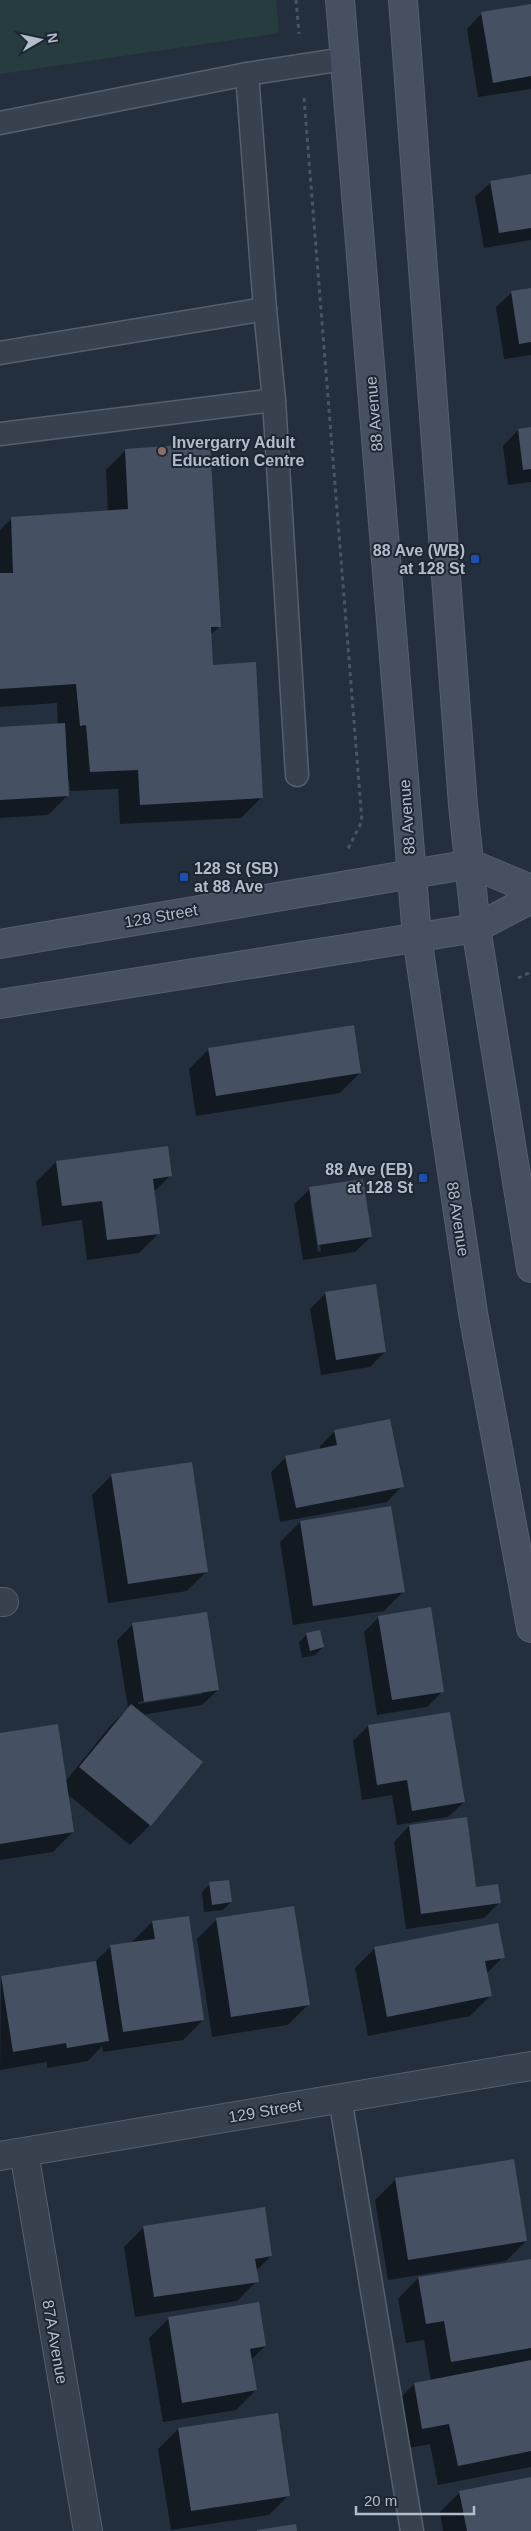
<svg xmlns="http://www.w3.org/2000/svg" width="531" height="2531" font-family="Arial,sans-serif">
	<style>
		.green { fill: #263c3f }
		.shadow { fill: #0007; fill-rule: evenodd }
		.building { fill: #455162 }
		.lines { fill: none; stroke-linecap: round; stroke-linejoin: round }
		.lane-casing { stroke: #565f6c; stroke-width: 25 }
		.street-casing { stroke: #565f6c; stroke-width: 30 }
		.secondary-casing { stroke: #565f6c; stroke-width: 30 }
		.path { stroke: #44595c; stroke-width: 3; stroke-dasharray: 4 4; stroke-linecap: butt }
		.lane { stroke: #38414e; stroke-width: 22 }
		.street { stroke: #38414e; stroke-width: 28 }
		.secondary { stroke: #465061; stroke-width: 28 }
		.education-dot { fill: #8d6e63; stroke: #1d2633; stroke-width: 2 }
		.transit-dot { fill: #1a4fb4; stroke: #1d2633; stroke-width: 2 }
		.labels { text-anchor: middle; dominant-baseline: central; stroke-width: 4; stroke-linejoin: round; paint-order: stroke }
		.street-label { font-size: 16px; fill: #b4bcc9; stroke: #1d2633 }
		.poi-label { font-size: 16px; font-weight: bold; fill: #b4bcc9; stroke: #1d2633; text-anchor: start }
	</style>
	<rect width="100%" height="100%" fill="#242f3e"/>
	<polygon class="green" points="0,0 276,0 279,33 0,74"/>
	<g class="shadow">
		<polygon points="531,6 531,89 478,97 467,29 482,13"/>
		<polygon points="531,176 531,240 484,248 475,197 491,182"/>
		<polygon points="531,289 531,355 504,359 496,307 512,292"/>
		<polygon points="531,429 531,482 508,485 503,446 518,430"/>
		<polygon points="126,450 220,626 210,635 212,666 261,798 241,818 120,824 118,789 70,791 69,780 67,780 68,795 48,815 0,818 0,729 58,725 57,703 0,707 0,530 11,519 108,512 106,470"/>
		<polygon points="209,1049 360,1073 340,1093 196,1116 189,1069"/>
		<polygon points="56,1162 170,1176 153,1193 159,1233 139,1253 87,1260 82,1220 42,1226 36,1182"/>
		<path d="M 310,1189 L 371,1237 L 355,1252 L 303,1260 L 294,1204 ZM 310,1199 L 312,1199 L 321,1251 L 318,1252 Z"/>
		<polygon points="326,1293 385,1352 370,1367 321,1375 310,1309"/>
		<polygon points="335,1431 402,1486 387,1502 280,1522 271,1472 286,1457 320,1450 320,1446"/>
		<polygon points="112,1475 207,1571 187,1591 108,1603 92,1495"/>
		<polygon points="300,1522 404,1591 384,1611 293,1625 280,1542"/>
		<polygon points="379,1617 443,1691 427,1707 377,1715 364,1632"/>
		<path d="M 132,1625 L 218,1690 L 202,1705 L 142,1715 L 150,1825 L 130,1845 L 67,1794 L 73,1832 L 53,1852 L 0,1860 L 0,1734 L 65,1782 L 111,1725 L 128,1708 L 117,1640 ZM 202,1691 L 202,1694 L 138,1704 L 138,1702 Z"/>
		<polygon points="307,1634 323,1647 315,1655 302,1658 299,1642"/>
		<polygon points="368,1726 464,1802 448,1817 397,1825 392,1795 362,1800 353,1741"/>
		<polygon points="409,1826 475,1888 499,1903 484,1918 406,1929 394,1842"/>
		<polygon points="210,1884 231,1902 223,1910 204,1912 202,1892"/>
		<polygon points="217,1919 308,2005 288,2025 212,2037 197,1939"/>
		<polygon points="152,1922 203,2020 183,2040 103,2052 102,2046 88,2061 47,2068 47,2062 0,2070 1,1977 95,1962 110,1947 132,1942"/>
		<polygon points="375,1948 503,1957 486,1974 490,1996 470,2016 368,2036 355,1968"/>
		<polygon points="513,2161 526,2241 506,2261 388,2280 375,2200 395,2180"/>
		<polygon points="144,2227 271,2256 256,2271 257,2281 237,2301 135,2317 124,2247"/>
		<polygon points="531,2260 531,2467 438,2485 430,2444 403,2449 394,2404 414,2384 431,2381 424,2340 406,2343 398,2299 418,2278"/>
		<polygon points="169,2318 265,2346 251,2360 256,2390 236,2410 163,2422 149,2338"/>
		<polygon points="178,2429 289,2495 269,2515 171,2530 158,2449"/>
		<polygon points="531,2479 531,2531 443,2531 440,2512 460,2492"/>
	</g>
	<g class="building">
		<polygon points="531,4 531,76 493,83 481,12"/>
		<polygon points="531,174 531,228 499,233 490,181"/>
		<polygon points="531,288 531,342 519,344 511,291"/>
		<polygon points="531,427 531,469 523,470 518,429"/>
		<polygon points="210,443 221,627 211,627 213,665 256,662 263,798 140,805 138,770 90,772 86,725 80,726 76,684 0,689 0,573 13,573 11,517 128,509 125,449"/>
		<polygon points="65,723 69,796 0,800 0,727"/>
		<polygon points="354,1025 361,1073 216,1096 208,1048"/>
		<polygon points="168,1146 172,1176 153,1179 160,1234 107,1240 102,1201 62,1206 56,1161"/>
		<polygon points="363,1179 372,1237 318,1245 309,1187"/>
		<polygon points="376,1284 386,1352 336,1360 325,1292"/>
		<polygon points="390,1419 404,1487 296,1508 285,1456 337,1445 334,1430"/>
		<polygon points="192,1462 208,1572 128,1584 111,1474"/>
		<polygon points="391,1506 405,1592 313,1606 300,1521"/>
		<polygon points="431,1607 444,1692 392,1700 378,1616"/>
		<polygon points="207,1612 219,1690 144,1702 132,1623"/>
		<polygon points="320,1630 324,1647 310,1651 306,1633"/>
		<polygon points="131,1704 203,1762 151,1826 79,1767"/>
		<polygon points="450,1712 465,1802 412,1811 407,1780 377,1785 368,1725"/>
		<polygon points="58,1724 74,1832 0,1844 0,1733"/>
		<polygon points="467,1817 476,1887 498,1884 501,1903 421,1914 409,1825"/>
		<polygon points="229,1880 232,1902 212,1905 209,1882"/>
		<polygon points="294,1906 310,2005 231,2017 216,1918"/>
		<polygon points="189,1916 204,2020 123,2032 110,1945 155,1939 152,1921"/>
		<polygon points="498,1923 505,1958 485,1961 492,1996 387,2017 374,1947"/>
		<polygon points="96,1961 109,2041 67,2048 66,2043 13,2052 1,1976"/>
		<polygon points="514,2159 527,2241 408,2260 395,2178"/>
		<polygon points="265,2207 272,2256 255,2259 259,2282 154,2297 143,2226"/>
		<polygon points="531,2259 531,2348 451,2362 444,2321 426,2324 418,2277"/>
		<polygon points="259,2302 266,2346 250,2349 257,2390 182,2403 168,2317"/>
		<polygon points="531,2360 531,2451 458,2466 449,2424 422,2429 414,2383"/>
		<polygon points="278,2413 290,2496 191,2511 178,2428"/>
		<polygon points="531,2477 531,2531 467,2531 459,2491"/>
		<polygon points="296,2524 297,2531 257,2531 257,2530"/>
	</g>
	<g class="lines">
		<g class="lane-casing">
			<g id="lane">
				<polyline points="0,123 247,74 344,59"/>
				<polyline points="0,353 265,309 247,74"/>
				<polyline points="274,400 297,775"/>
				<polyline points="0,434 274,400 265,309"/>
				<polyline points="340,2098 412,2531"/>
			</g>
		</g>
		<g class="street-casing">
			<g id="street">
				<polyline points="0,1602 4,1602"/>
				<polyline points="24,2152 88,2531"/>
				<polyline points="0,2156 531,2066"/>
			</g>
		</g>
		<g class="secondary-casing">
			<g id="secondary">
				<polyline points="340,0 417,937 473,1313 531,1628"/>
				<polyline points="403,0 463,805 476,928 531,1268"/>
				<polyline points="471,864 531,889"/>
				<polyline points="0,944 471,864"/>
				<polyline points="0,1004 476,928 531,899"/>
			</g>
		</g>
		<g class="path">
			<polyline points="296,0 299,34"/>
			<polyline points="304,98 362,821 347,851"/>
			<polyline points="518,978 531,972"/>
		</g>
		<use href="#lane" class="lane"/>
		<use href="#street" class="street"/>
		<use href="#secondary" class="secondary"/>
	</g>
	<circle class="education-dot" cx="162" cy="451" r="5"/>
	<g class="transit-dot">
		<rect x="470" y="554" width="10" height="10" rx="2.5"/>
		<rect x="179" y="872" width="10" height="10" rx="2.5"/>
		<rect x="418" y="1173" width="10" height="10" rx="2.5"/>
	</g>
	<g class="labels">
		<g class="street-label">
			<text transform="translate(374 414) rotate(-95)">88 Avenue</text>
			<text transform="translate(407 817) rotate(-94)">88 Avenue</text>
			<text transform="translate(161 916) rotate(-10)">128 Street</text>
			<text transform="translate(458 1219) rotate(81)">88 Avenue</text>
			<text transform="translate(265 2111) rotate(-10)">129 Street</text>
			<text transform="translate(55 2342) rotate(80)">87A Avenue</text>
		</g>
		<g class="poi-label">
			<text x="172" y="442">Invergarry Adult<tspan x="172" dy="18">Education Centre</tspan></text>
			<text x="465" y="550" text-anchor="end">88 Ave (WB)<tspan x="465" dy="18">at 128 St</tspan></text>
			<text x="194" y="868">128 St (SB)<tspan x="194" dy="18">at 88 Ave</tspan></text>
			<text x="413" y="1169" text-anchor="end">88 Ave (EB)<tspan x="413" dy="18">at 128 St</tspan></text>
		</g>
	</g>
	<g transform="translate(40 40) rotate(81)" stroke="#1d2633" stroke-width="4" paint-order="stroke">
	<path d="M0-4L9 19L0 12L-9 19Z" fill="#b4bcc9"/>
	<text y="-8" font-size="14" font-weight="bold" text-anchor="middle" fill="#b4bcc9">N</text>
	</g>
	<path d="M356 2506v8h118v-8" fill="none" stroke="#b4bcc9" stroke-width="2.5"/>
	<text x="364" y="2506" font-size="15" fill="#b4bcc9" stroke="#1d2633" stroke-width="4" paint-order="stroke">20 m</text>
</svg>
